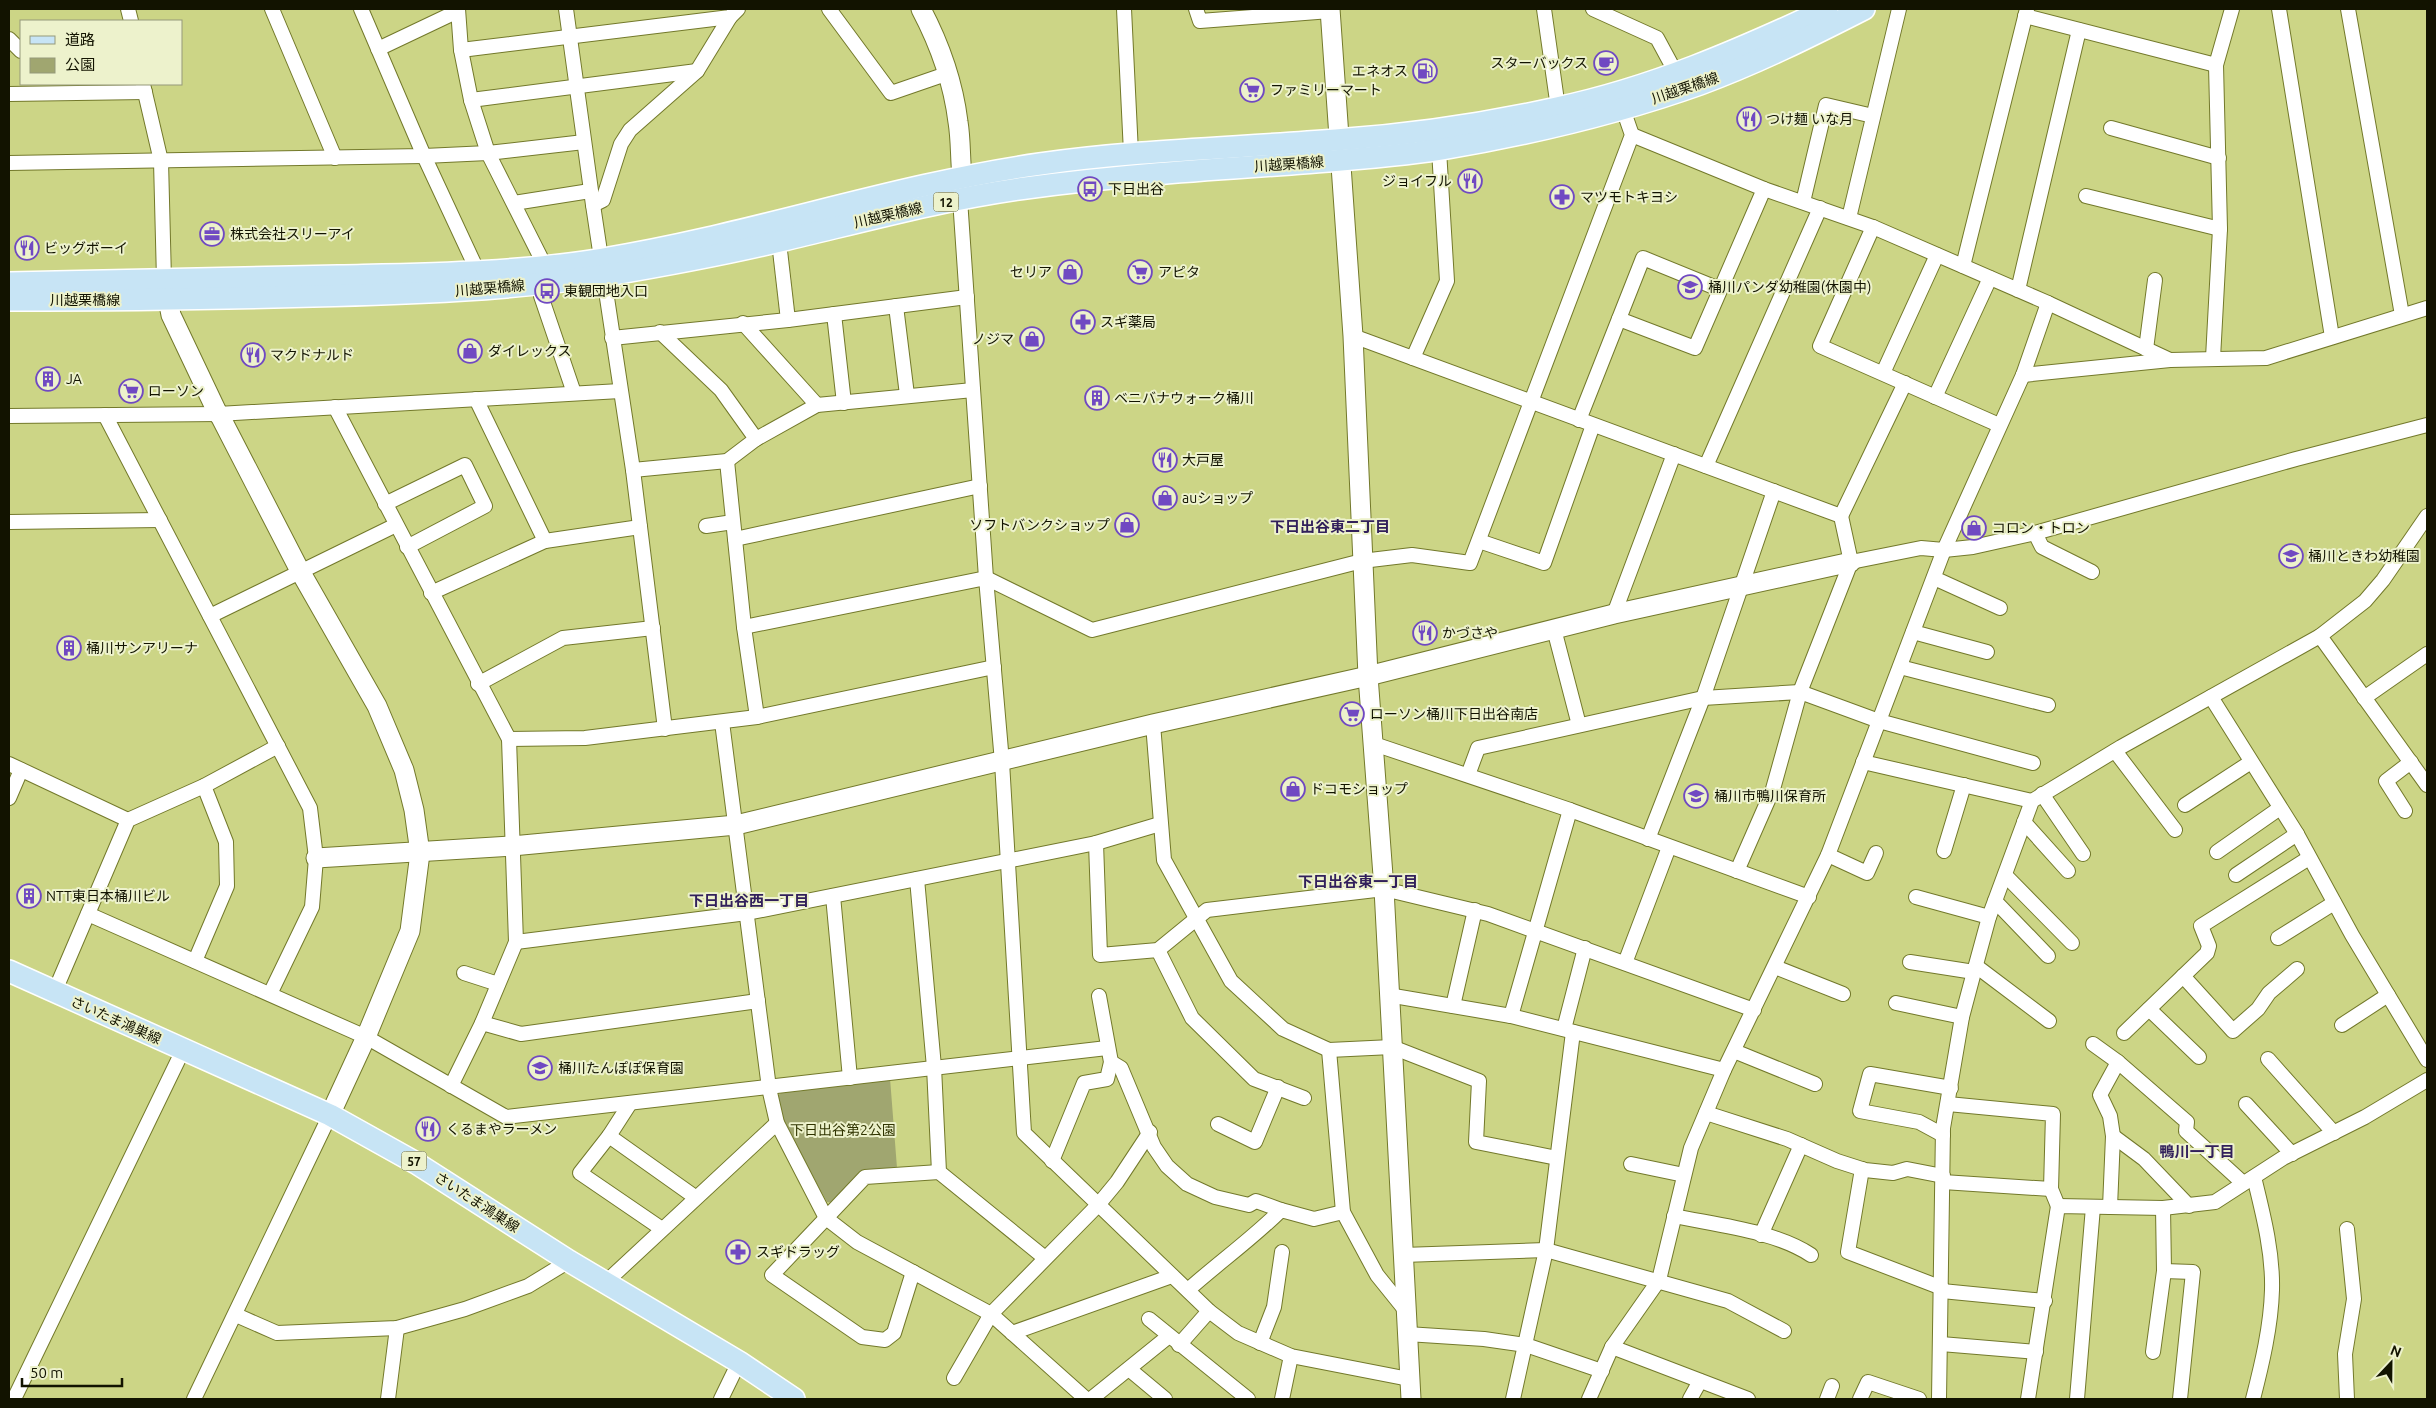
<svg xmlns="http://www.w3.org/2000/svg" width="2436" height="1408" font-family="Ubuntu,'Noto Sans JP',sans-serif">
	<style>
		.green { fill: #a0a670 }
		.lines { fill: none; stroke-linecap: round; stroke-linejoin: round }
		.street-casing { stroke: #73792b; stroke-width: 16 }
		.secondary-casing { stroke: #73792b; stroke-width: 21 }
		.primary-casing { stroke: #fff; stroke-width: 24 }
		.street { stroke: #fff; stroke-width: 14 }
		.secondary { stroke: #fff; stroke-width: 19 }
		.primary { stroke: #c7e4f5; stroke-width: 21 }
		.labels { text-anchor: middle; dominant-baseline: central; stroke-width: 4; stroke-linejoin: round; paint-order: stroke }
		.shield { fill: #edf2cc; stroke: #54563d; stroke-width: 1 }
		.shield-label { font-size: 12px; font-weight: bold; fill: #121300 }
		.poi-label { font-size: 14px; fill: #121300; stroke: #edf2cc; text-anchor: start }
		.street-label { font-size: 14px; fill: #121300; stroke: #edf2cc }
		.park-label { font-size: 14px; fill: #303400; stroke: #edf2cc }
		.neighbourhood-label { font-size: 15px; font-weight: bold; fill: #32205b; stroke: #edf2cc }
	</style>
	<rect width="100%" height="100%" fill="#ccd586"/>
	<polygon class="green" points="890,1078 897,1168 860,1172 833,1203 827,1202 779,1114 776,1097 781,1093"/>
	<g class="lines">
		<g class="street-casing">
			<g id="street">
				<polyline points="128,9 131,21"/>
				<polyline points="272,9 335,158"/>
				<polyline points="361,9 424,156 478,272"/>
				<polyline points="458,9 461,50 471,100 488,153 545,266"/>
				<polyline points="566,9 593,205 633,470 665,729"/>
				<polyline points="829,9 891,93 949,73"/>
				<polyline points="1124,9 1131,153"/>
				<polyline points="1196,9 1200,21 1330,11"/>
				<polyline points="1544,9 1558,108"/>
				<polyline points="1593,9 1657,38 1677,75"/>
				<polyline points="2279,9 2332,337"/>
				<polyline points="2348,9 2402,315"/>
				<polyline points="2025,16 2216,65"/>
				<polyline points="9,39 21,51"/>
				<polyline points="378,49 458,11"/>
				<polyline points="461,50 730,17 738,9"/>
				<polyline points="143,84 161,161 164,280"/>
				<polyline points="9,94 145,92"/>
				<polyline points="471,100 697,71"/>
				<polyline points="2111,128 2219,158"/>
				<polyline points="1632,135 1764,189 1873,227 2048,303 2170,360"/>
				<polyline points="9,163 424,156 488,153 584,142"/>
				<polyline points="2086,196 2220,229"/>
				<polyline points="960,199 986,578 1002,762 1024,1133 1209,1311 1238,1333 1291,1356 1409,1379"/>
				<polyline points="1803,202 1826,105 1873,116"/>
				<polyline points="514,203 590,191"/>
				<polyline points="593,205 603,200 621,144 630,130 697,71 730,17"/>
				<polyline points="1849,218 1899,9"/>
				<polyline points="1873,227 1820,346 1999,425"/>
				<polyline points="779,242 788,320"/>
				<polyline points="1963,266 2027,9"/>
				<polyline points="540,283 541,296 574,393"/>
				<polyline points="2018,290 2079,30"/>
				<polyline points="896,306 907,395"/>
				<polyline points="834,314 844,403"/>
				<polyline points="1619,319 1695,348 1764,189"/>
				<polyline points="743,323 817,405"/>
				<polyline points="660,332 721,390 756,439"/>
				<polyline points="1353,336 1841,516 1851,562 1921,548 1944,550 1973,547 2035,533 2296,459 2427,425"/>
				<polyline points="612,338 788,320 967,297"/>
				<polyline points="2146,349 2155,280"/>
				<polyline points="1413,358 1447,281 1439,150"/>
				<polyline points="2213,358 2220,229 2216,65 2232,9"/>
				<polyline points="1883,373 1937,255"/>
				<polyline points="2023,375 2170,360 2266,358 2427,308"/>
				<polyline points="1935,397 1990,278"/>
				<polyline points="476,399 545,541"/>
				<polyline points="335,407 509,739 585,738 757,717 994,667"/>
				<polyline points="218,414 620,391"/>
				<polyline points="105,415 310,808 316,858 312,907 270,994"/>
				<polyline points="9,416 219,414"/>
				<polyline points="1579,420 1643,258 1719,289"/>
				<polyline points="727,461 744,627 757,717"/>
				<polyline points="1706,466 1820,208"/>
				<polyline points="633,470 727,461 756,439 817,405 973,390"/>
				<polyline points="385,504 465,465 485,506 407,547"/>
				<polyline points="1841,516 1905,383"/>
				<polyline points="9,522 160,520"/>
				<polyline points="706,526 733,522"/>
				<polyline points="2035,533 2042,547 2092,572"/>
				<polyline points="735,539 980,486"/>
				<polyline points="1479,541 1544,563 1593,425"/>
				<polyline points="1934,578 2000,608"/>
				<polyline points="431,593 545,541 640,527"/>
				<polyline points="1614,614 1674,454"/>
				<polyline points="210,616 396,525"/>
				<polyline points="744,627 986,578 1092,630 1362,561 1412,555 1470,563 1632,135 1623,109"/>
				<polyline points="1554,629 1579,725"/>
				<polyline points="1913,632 1987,652"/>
				<polyline points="2320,636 2427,785"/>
				<polyline points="1900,667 2048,705"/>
				<polyline points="478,684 563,638 653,628"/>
				<polyline points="2211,697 2297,834 2352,935 2427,1060"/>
				<polyline points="2364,698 2427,654"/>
				<polyline points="722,722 769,1088 777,1123 826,1218 857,1242 991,1314 1086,1399"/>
				<polyline points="1153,724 1164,860 1231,981 1283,1029 1329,1050 1392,1047 1479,1081 1476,1142 1557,1158"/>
				<polyline points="1374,744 1570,810 1809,897"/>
				<polyline points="2115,751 2175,830"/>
				<polyline points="1863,762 2032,801"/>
				<polyline points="9,764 128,820"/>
				<polyline points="1468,775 1478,748 1703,698 1800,692 1879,721 2033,763"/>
				<polyline points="2042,794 2083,854"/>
				<polyline points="9,798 21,770"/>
				<polyline points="2185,805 2251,762"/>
				<polyline points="2405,811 2386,781 2411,762"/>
				<polyline points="2024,822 2068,871"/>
				<polyline points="1648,839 1703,698 1774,491"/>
				<polyline points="1096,843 1100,955 1158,950 1207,910 1384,889 1488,914 1754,1010"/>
				<polyline points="1944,851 1964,785"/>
				<polyline points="2217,852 2280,808"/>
				<polyline points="1828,855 1867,873 1876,853"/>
				<polyline points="1737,871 1773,789 1800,692 1851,562"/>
				<polyline points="2005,875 2072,943"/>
				<polyline points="2236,875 2297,834"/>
				<polyline points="917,879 934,1067 939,1172 1045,1258"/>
				<polyline points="833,896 850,1078"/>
				<polyline points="1916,897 1989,917"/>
				<polyline points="1995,901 2048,956"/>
				<polyline points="88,914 366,1037 506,1117 1107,1048"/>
				<polyline points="2278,938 2334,903"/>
				<polyline points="516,942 747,913 1096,843 1160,824"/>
				<polyline points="1158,950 1192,1018 1254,1079 1304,1098"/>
				<polyline points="195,961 227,886 226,842 204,786"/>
				<polyline points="1910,962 1974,972"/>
				<polyline points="1625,963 1669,847"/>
				<polyline points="1976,966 2049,1021"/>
				<polyline points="1775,967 1843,994"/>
				<polyline points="464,973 498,984"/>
				<polyline points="2183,976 2233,1031 2258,1009 2269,993 2297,969"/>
				<polyline points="54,993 128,820 204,786 278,746"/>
				<polyline points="1388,995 1511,1016 1724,1070"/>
				<polyline points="1896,1003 1962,1017"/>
				<polyline points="1453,1006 1475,910"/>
				<polyline points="2149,1009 2199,1057"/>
				<polyline points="1511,1016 1570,810"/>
				<polyline points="482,1023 521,1034 758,1001"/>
				<polyline points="2342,1025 2388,995"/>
				<polyline points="1564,1029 1585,948"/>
				<polyline points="2124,1033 2207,953 2209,946 2201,926 2309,858"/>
				<polyline points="2093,1044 2118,1062 2187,1122 2186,1131 2243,1183"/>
				<polyline points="1329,1050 1343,1212 1377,1275 1406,1311"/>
				<polyline points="1734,1051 1815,1084"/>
				<polyline points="2268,1059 2334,1133"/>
				<polyline points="1111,1062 1121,1068 1154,1147 1167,1166 1187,1184 1215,1197 1249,1205 1256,1201 1281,1210"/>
				<polyline points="451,1086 482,1023 516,942 509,739"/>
				<polyline points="1948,1104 2053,1114 2051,1189 2058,1206"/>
				<polyline points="2246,1104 2292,1154"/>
				<polyline points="629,1105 609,1136 580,1173 662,1229"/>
				<polyline points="1706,1113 1787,1139 1837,1161 1865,1170 1893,1173 1907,1169 1943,1176"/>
				<polyline points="1218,1124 1255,1142 1278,1087"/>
				<polyline points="1943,1135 1919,1122 1860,1111 1870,1074 1951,1088"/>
				<polyline points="609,1136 695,1197"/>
				<polyline points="2113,1136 2144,1159 2189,1206"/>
				<polyline points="1052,1161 1084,1083 1107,1079 1111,1062 1099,996"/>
				<polyline points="1631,1164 1684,1175"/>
				<polyline points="1862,1169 1848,1252 1942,1288"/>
				<polyline points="1943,1182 2051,1189"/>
				<polyline points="2110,1207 2113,1136 2110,1116 2100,1095 2118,1062"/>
				<path d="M 1674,1216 C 1717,1225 1775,1231 1811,1255"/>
				<polyline points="2347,1229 2354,1299 2345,1354 2347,1399"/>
				<polyline points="1761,1235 1801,1145"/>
				<polyline points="1403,1255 1546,1250 1728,1301 1784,1331"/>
				<polyline points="2164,1271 2193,1272 2180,1399"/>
				<polyline points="913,1272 894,1333 885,1340 862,1337 772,1275 865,1177 939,1172"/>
				<polyline points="606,1282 777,1123"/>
				<path d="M 1188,1290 C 1218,1263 1252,1239 1281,1210 L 1314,1219 L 1343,1212"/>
				<polyline points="1942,1291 2045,1301"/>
				<polyline points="236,1315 277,1333 397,1328 465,1309 528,1286 569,1261"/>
				<polyline points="1149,1319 1248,1399"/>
				<polyline points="1012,1333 1172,1276"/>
				<polyline points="1407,1334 1484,1339 1526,1345 1602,1371"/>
				<polyline points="1260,1343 1274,1307 1282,1252"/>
				<polyline points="1941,1344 2036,1352"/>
				<polyline points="1179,1345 1209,1311"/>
				<polyline points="1612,1347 1748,1399"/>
				<polyline points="2153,1352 2164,1271 2163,1208"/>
				<polyline points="1129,1369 1165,1399"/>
				<polyline points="954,1378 991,1314 1098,1205 1117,1182 1150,1132"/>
				<polyline points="14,1399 183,1050"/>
				<polyline points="194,1399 330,1115"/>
				<polyline points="388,1399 397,1328"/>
				<polyline points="721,1399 739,1362"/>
				<polyline points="1091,1399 1169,1336"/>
				<polyline points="1282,1399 1291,1356"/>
				<polyline points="1513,1399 1546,1250 1573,1032"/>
				<polyline points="1589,1399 1612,1347 1659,1280 1691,1148 1724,1070 1828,855 1944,550 2023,375 2048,303"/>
				<polyline points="1690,1399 1700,1381"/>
				<polyline points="1827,1399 1832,1386"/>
				<polyline points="1860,1399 1868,1382 1919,1399"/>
				<polyline points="1939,1399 1943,1128 1962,1017 1974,972 1989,917 2032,801 2121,747 2320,636 2365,601 2383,580 2427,516"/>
				<polyline points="2028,1399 2058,1206 2163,1208 2215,1202 2283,1158 2365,1117 2427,1080"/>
				<polyline points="2077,1399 2093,1207"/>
				<path d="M 2253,1399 C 2262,1364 2271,1326 2272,1290 C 2273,1252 2263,1214 2254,1177"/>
			</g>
		</g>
		<g class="secondary-casing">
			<g id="secondary">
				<path d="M 921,9 C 940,45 953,81 958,122 C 961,140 960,158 962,176"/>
				<polyline points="1330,9 1353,336 1368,676 1384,889 1411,1399"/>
				<polyline points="165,284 171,315 218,414"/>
				<polyline points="219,414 300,571 377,706 404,770 414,810 420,853 410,931 366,1037 330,1115"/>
				<polyline points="316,858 512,846 736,825 1153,724 1368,676 1614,614 1851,562"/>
			</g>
		</g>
		<g class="primary-casing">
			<g id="primary">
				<path d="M 9,283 C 120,281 232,278 344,276 C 430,274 518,273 603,259 C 751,235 892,185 1040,164 C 1138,150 1237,148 1336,140 C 1410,135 1485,124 1557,108 C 1652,88 1739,50 1827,9"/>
				<path d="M 9,300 C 110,300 212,299 313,296 C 411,294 510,290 607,275 C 666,265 726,254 784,240 C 864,221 944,199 1026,188 C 1114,176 1202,170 1291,164 C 1341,160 1393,157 1442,149 C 1530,134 1616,114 1700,84 C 1757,63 1811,36 1864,9"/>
				<polyline points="9,971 330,1115 416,1163 569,1261 739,1362 794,1399"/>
			</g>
		</g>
		<use href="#street" class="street"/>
		<use href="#secondary" class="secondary"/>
		<use href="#primary" class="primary"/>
	</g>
	<defs>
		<g id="cafe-ring" transform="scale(1.25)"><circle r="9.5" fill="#edf2cc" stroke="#7049c2" stroke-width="1.5"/><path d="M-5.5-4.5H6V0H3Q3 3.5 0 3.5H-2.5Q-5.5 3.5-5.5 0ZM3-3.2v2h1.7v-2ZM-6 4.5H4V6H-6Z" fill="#7049c2"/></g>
		<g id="fuel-ring" transform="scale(1.25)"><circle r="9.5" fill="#edf2cc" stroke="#7049c2" stroke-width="1.5"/><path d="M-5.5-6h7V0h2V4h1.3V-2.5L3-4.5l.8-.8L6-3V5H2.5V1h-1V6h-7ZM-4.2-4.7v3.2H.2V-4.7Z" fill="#7049c2"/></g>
		<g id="supermarket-ring" transform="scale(1.25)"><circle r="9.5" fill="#edf2cc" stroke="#7049c2" stroke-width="1.5"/><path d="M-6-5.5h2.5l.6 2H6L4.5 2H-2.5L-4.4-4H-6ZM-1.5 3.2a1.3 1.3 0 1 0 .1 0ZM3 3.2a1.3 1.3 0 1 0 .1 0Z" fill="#7049c2"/></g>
		<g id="restaurant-ring" transform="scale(1.25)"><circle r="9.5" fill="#edf2cc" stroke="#7049c2" stroke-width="1.5"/><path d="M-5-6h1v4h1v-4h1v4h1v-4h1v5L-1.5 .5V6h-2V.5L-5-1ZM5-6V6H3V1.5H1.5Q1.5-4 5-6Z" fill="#7049c2"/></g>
		<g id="bus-ring" transform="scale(1.25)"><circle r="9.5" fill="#edf2cc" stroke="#7049c2" stroke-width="1.5"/><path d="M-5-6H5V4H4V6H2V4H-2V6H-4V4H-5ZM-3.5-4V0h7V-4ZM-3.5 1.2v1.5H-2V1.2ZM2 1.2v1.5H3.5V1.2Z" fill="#7049c2"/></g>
		<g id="pharmacy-ring" transform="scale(1.25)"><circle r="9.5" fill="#edf2cc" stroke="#7049c2" stroke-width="1.5"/><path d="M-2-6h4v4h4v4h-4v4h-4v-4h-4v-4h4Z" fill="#7049c2"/></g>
		<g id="office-ring" transform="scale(1.25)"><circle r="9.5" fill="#edf2cc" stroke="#7049c2" stroke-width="1.5"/><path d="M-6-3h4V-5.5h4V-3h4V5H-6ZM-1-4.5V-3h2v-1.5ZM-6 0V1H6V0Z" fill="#7049c2"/></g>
		<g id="shop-ring" transform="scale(1.25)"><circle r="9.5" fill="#edf2cc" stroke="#7049c2" stroke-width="1.5"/><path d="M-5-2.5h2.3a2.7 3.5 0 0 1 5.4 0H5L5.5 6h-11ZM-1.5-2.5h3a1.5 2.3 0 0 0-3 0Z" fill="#7049c2"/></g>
		<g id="school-ring" transform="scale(1.25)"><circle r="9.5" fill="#edf2cc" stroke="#7049c2" stroke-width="1.5"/><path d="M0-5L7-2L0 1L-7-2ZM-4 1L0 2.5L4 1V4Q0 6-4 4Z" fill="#7049c2"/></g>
		<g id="building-ring" transform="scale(1.25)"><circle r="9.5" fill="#edf2cc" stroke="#7049c2" stroke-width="1.5"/><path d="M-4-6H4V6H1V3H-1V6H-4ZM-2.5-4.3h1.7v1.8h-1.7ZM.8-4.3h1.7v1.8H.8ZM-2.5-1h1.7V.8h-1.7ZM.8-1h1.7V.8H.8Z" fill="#7049c2"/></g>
	</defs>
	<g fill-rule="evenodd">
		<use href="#cafe-ring" x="1606" y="63"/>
		<use href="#fuel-ring" x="1425" y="71"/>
		<use href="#supermarket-ring" x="1252" y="90"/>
		<use href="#restaurant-ring" x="1749" y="119"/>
		<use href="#restaurant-ring" x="1470" y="181"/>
		<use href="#bus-ring" x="1090" y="189"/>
		<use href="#pharmacy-ring" x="1562" y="197"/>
		<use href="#office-ring" x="212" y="234"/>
		<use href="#restaurant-ring" x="27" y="248"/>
		<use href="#shop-ring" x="1070" y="272"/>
		<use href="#supermarket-ring" x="1140" y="272"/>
		<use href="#school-ring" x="1690" y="287"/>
		<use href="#bus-ring" x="547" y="291"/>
		<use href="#pharmacy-ring" x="1083" y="322"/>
		<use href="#shop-ring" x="1032" y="339"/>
		<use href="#shop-ring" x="470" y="351"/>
		<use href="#restaurant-ring" x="253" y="355"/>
		<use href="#building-ring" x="48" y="379"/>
		<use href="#supermarket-ring" x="131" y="391"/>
		<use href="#building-ring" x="1097" y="398"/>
		<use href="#restaurant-ring" x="1165" y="460"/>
		<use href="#shop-ring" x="1165" y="498"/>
		<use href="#shop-ring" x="1127" y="525"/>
		<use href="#shop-ring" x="1974" y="528"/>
		<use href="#school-ring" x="2291" y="556"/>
		<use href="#restaurant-ring" x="1425" y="633"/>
		<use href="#building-ring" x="69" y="648"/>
		<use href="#supermarket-ring" x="1352" y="714"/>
		<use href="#shop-ring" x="1293" y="789"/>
		<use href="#school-ring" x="1696" y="796"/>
		<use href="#building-ring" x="29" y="896"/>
		<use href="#school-ring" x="540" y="1068"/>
		<use href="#restaurant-ring" x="428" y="1129"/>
		<use href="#pharmacy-ring" x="738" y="1252"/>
	</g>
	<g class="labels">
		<g class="shield">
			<rect x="933.5" y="192.5" width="25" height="19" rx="4"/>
			<rect x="401.5" y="1151.5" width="25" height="19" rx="4"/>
		</g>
		<g class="shield-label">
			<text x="946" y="202">12</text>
			<text x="414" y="1161">57</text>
		</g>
		<g class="poi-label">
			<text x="1588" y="63" text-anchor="end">スターバックス</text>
			<text x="1408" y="71" text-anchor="end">エネオス</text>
			<text x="1270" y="90">ファミリーマート</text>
			<text x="1766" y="119">つけ麺 いな月</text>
			<text x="1452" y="181" text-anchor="end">ジョイフル</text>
			<text x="1108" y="189">下日出谷</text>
			<text x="1580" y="197">マツモトキヨシ</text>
			<text x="230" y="234">株式会社スリーアイ</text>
			<text x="44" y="248">ビッグボーイ</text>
			<text x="1052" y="272" text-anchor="end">セリア</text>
			<text x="1158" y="272">アピタ</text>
			<text x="1708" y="287">桶川パンダ幼稚園(休園中)</text>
			<text x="564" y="291">東観団地入口</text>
			<text x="1100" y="322">スギ薬局</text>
			<text x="1014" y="339" text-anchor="end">ノジマ</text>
			<text x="488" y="351">ダイレックス</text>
			<text x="270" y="355">マクドナルド</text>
			<text x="66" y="379">JA</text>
			<text x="148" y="391">ローソン</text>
			<text x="1114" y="398">ベニバナウォーク桶川</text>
			<text x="1182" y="460">大戸屋</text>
			<text x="1182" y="498">auショップ</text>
			<text x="1110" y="525" text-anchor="end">ソフトバンクショップ</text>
			<text x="1992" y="528">コロン・トロン</text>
			<text x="2308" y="556">桶川ときわ幼稚園</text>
			<text x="1442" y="633">かづさや</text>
			<text x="86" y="648">桶川サンアリーナ</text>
			<text x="1370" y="714">ローソン桶川下日出谷南店</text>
			<text x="1310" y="789">ドコモショップ</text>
			<text x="1714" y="796">桶川市鴨川保育所</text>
			<text x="46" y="896">NTT東日本桶川ビル</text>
			<text x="558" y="1068">桶川たんぽぽ保育園</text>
			<text x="446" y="1129">くるまやラーメン</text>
			<text x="756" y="1252">スギドラッグ</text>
		</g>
		<g class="street-label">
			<text transform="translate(1685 88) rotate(-19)">川越栗橋線</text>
			<text transform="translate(1289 164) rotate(-4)">川越栗橋線</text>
			<text transform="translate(888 215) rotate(-13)">川越栗橋線</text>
			<text transform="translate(490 288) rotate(-5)">川越栗橋線</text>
			<text x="85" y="300">川越栗橋線</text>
			<text transform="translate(116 1020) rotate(24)">さいたま鴻巣線</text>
			<text transform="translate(477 1202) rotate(33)">さいたま鴻巣線</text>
		</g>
		<g class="park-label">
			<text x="843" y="1130">下日出谷第2公園</text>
		</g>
		<g class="neighbourhood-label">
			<text x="1330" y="526">下日出谷東二丁目</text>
			<text x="1358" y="881">下日出谷東一丁目</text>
			<text x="749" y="900">下日出谷西一丁目</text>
			<text x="2197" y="1151">鴨川一丁目</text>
		</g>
	</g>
	<rect width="2436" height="1408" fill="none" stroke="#121300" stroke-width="20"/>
	<rect x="20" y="20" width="162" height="65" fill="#edf2cc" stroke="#95997a"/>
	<rect x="30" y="36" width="25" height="8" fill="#c7e4f5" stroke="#95997a"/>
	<text x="65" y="45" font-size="15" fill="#121300">道路</text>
	<rect x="30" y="58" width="25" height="15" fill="#a0a670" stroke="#95997a"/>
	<text x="65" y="70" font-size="15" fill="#121300">公園</text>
	<g transform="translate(2391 1363) rotate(22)" stroke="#edf2cc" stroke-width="4" paint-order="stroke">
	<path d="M0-4L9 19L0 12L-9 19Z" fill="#121300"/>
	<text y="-8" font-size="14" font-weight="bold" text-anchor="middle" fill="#121300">N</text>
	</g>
	<path d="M22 1378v8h100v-8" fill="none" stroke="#121300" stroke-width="2.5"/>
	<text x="30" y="1378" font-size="15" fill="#121300" stroke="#edf2cc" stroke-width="4" paint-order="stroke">50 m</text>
</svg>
